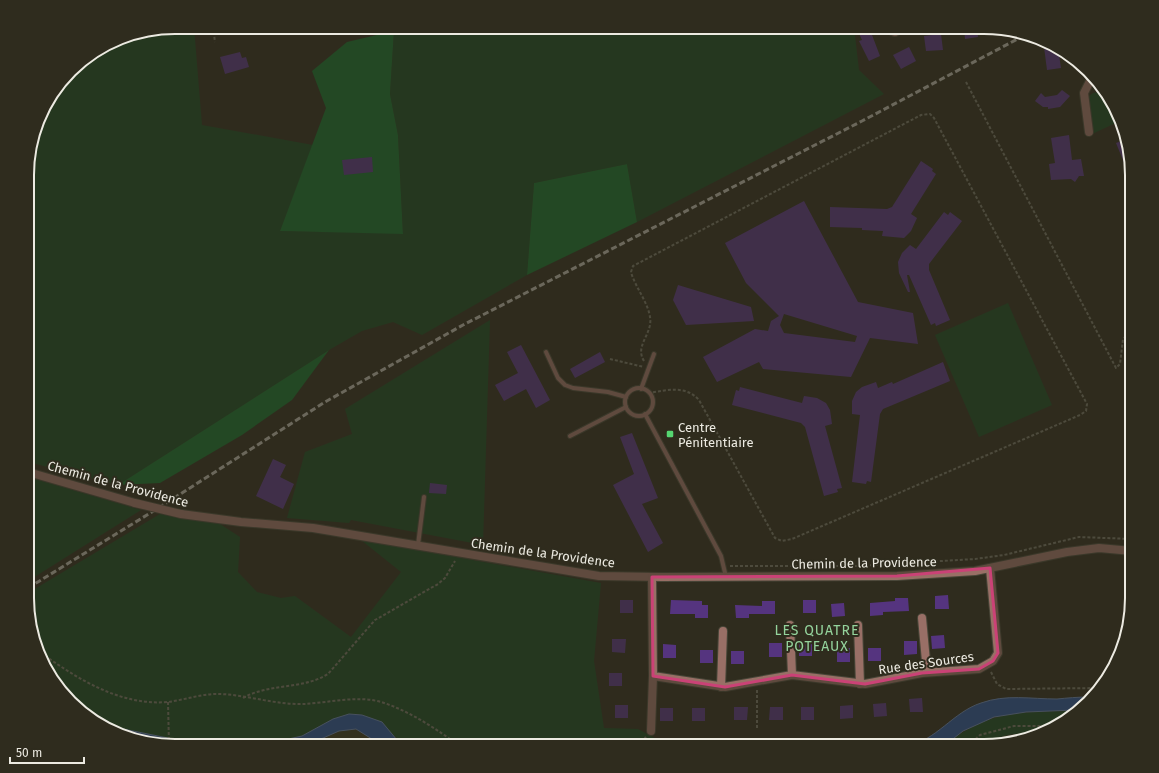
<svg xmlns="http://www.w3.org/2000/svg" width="1159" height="773" font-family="'Fira Sans',sans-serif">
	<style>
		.commercial { fill: #3e3726 }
		.built { fill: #39351f }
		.green { fill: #1a4623 }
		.forest { fill: #156a2d }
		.water { fill: #295095; stroke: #647eac }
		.building { fill: #55347f; fill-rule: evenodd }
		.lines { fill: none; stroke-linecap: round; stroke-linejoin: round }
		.lane-casing { stroke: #494739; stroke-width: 6 }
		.street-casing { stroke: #494739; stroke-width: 10 }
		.path { stroke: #727063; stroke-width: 2; stroke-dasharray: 3 2; stroke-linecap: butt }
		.lane { stroke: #996f66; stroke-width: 4 }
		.street { stroke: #996f66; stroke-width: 8 }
		.rail { stroke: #b3b0a6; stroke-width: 3; stroke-dasharray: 6 3; stroke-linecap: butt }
		.street-bridge-casing { stroke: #494739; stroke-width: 10; stroke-linecap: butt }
		.street-bridge { stroke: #996f66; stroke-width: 8 }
		.marked { fill: none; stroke: #ca4276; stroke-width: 3; stroke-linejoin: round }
		.poi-dot { fill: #56d671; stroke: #2f2c1e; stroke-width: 1.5 }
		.labels { text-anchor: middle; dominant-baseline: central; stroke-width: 4; stroke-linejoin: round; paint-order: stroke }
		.poi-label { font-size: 13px; fill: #eceae1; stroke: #2f2c1e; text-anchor: start }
		.street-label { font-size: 13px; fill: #eceae1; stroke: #2f2c1e }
		.neighbourhood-label { font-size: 14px; letter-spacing: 1px; fill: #94d39c; stroke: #2f2c1e }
		.rim { fill: none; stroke: #eceae1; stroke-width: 2 }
	</style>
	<rect width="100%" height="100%" fill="#2f2c1e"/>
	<polygon class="commercial" points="1034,733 993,746 981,746 1005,735"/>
	<polygon class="built" points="356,729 383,746 305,746 339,731"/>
	<g class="green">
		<polygon points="175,27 194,27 202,125 313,145 280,231 403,233 398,135 390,94 394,31 409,27 854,27 859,70 884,94 637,222 627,164 534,183 527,275 422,335 393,322 362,331 329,350 118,485 28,462 28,156 42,109 77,64 119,38"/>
		<polygon points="1104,92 1112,101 1118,122 1092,134 1088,97 1093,93"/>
		<polygon points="1008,303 1052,405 979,437 935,335"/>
		<polygon points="490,320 483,545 351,520 349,523 287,518 305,452 352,434 345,409"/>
		<polygon points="28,477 141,510 28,581"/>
		<polygon points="160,514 220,524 240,537 238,572 257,592 281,598 295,596 351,637 401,572 361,540 601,583 594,661 604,728 638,729 662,742 661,746 402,746 397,738 363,715 349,714 333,719 302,736 270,743 241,740 173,739 118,728 98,721 78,705 47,672 28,617 28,593"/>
		<path d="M 1067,711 C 1061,739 1024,730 1004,736 C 996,738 989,743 981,746 C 973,748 954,746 944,746 C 987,712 1015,712 1067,711 Z"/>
	</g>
	<g class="forest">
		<polygon points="394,31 390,94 398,135 403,234 280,231 326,108 312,71 347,42"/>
		<polygon points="627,164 637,222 527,275 534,183"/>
		<polygon points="329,350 292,400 242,435 160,483 118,485"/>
	</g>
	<g class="water">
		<path d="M 1090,694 L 1092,695 L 1075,710 L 1026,712 L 994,717 L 963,731 L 944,746 L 907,746 C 936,741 953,712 981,703 C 1006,694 1031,699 1057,699 C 1067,698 1078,697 1088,697 Z"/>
		<polygon points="78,705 98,721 118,728 173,739 241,740 270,743 302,736 333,719 349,714 362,715 382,722 402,746 383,746 356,729 339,731 305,746 175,746 128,738 93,721"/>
	</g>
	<g class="building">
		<polygon points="862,27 869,27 880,56 869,61 859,41 862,40 857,29"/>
		<polygon points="964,27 977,27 978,37 965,39"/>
		<polygon points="941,34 943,50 926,51 924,36"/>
		<polygon points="1054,46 1058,48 1061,68 1047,70 1044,47"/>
		<polygon points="909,47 916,61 901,69 893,55"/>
		<polygon points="240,52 242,58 246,57 249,67 225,74 220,57"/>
		<polygon points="1062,90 1070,96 1060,107 1048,109 1048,107 1043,107 1035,101 1041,93 1045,97 1057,95"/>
		<polygon points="1069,135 1072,160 1081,159 1084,176 1079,176 1075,182 1071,179 1051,180 1049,164 1055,163 1051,138"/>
		<polygon points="1124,140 1132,166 1132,169 1127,170 1116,143"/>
		<polygon points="372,157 373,172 344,175 342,160"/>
		<polygon points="921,161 933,169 932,171 936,174 911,214 917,218 911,231 904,238 882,236 883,231 862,230 862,228 830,227 830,207 887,209 892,207"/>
		<path d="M 804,201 L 858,302 L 913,313 L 918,344 L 870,338 L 851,377 L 763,369 L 759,362 L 717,382 L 703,357 L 755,329 L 768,331 L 771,321 L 779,316 L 746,283 L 725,243 ZM 784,314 L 857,336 L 855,342 L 784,333 L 780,325 Z"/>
		<polygon points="944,212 948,215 950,212 962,221 929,264 929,270 950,320 936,326 935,323 931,325 909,275 907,275 910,292 908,292 899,273 898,262 902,253 910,245 916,249"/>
		<polygon points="678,285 751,307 754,321 686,325 673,300"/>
		<polygon points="521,345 550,400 536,408 526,389 504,401 495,385 518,373 507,352"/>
		<polygon points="600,352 605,362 575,378 570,369"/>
		<polygon points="943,362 950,381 883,409 880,414 871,482 867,481 866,484 852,482 860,415 852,414 852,401 856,392 862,387 876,382 878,388 892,382 893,384"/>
		<polygon points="740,387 802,403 804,396 817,398 826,403 830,410 832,424 825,426 842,488 837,489 838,492 824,496 805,427 801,423 732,405 736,390 739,391"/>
		<polygon points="632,433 658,498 642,504 663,543 648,552 613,485 634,474 620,437"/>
		<polygon points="273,459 286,465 280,477 294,484 283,509 256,496"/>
		<polygon points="430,483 447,485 446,494 429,493"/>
		<polygon points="948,595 949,609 935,609 935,596"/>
		<polygon points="895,598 908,598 909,611 883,612 883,615 870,616 870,603 895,601"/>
		<rect x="620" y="600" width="13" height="13"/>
		<polygon points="671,600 702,601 702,605 708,605 708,618 695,618 695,614 670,614"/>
		<rect x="803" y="600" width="13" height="13"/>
		<polygon points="762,601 775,601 775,614 749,614 749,618 736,618 735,605 762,606"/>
		<polygon points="844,603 845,616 832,617 831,604"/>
		<polygon points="944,635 945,648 932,649 931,636"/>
		<polygon points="612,639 626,639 625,653 612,652"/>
		<polygon points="904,641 917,641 917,654 904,655"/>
		<rect x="769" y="643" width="13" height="14"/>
		<rect x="799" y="643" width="13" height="13"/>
		<polygon points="663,644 676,645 676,658 663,658"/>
		<polygon points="850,648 850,662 837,662 837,649"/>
		<rect x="868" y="648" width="13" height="13"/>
		<rect x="700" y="650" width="13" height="13"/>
		<rect x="731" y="651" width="13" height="13"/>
		<rect x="609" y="673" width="13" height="13"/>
		<polygon points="922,698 923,712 910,712 909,699"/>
		<polygon points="886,703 887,716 874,717 873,704"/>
		<rect x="615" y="705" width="13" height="13"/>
		<polygon points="853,705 853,718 840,719 840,706"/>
		<polygon points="734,707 748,707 747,720 734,720"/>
		<polygon points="770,707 783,707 783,720 769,720"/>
		<rect x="801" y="707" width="13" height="13"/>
		<rect x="660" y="708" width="13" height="13"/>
		<rect x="692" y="708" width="13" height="13"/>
	</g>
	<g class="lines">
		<g class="lane-casing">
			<g id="lane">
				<polyline points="546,352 558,378 565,385 573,388 608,392 626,397"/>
				<circle cx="639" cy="402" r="14"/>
				<polyline points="641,389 654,354"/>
				<polyline points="645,414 721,556 726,577"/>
				<polyline points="570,436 626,407"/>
				<polyline points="418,545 424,497"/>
			</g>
		</g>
		<g class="street-casing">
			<g id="street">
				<polyline points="888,27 890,30 895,32 903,27"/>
				<polyline points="1089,132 1084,93 1091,79"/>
				<polyline points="28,472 135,503"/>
				<polyline points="181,514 241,522 313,528 599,576 662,577 897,576 975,571 1067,552 1099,548 1132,551"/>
				<polyline points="652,577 653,676 725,687 792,675 865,684 922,673 979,669 993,661 998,653 990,568"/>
				<polyline points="922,618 927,672"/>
				<polyline points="790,625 792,675"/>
				<polyline points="858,625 860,684"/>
				<polyline points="721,687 723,631"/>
				<polyline points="651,731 653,676"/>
			</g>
		</g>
		<g class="path">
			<polyline points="213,27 215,42"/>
			<polyline points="966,82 1116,368 1120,364 1123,339 1132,330"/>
			<polyline points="610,359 644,367"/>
			<path d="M 644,361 C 636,348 647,339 650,325 C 653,308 635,288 631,272 L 633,266 L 921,115 L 930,114 L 934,118 L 1087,404 L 1086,411 L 1080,415 L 792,539 L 782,541 L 775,538 L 699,400 C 685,385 668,390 649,393"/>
			<polyline points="730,566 858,566 975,559 1004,555 1079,537 1132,539"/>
			<path d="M 41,653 C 78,679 120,706 168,702 C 183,700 198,695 213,694 C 242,693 273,705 303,704 C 328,703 357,695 381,702 C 410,711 436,729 460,746"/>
			<polyline points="991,672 997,684 1006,689 1099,688"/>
			<path d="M 243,698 C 269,683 302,690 328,674 L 375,620 L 438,584 L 445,578 L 455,561"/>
			<polyline points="168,702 169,745"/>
			<polyline points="757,728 757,689"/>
			<polyline points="638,746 646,737"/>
			<polyline points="968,746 980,735 1014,726 1058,726"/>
		</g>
		<use href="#lane" class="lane"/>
		<use href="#street" class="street"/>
		<polyline class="rail" points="28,588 160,507 325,402 463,325 862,121 1027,34"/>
		<g class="street-bridge-casing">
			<polyline id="street-bridge" points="135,503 181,514"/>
		</g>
		<use href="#street-bridge" class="street-bridge"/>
	</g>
	<path d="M0 0H1159V773H0ZM 990,568 L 998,653 L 993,661 L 979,669 L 922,673 L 865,684 L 792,675 L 725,687 L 653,676 L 652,577 L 897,576 Z" fill="#2f2c1e" fill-opacity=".55" fill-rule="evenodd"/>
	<path class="marked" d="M 990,568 L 998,653 L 993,661 L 979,669 L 922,673 L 865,684 L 792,675 L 725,687 L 653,676 L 652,577 L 897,576 Z"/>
	<rect class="poi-dot" x="666" y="430" width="8" height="8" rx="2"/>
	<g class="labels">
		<g class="poi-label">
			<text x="678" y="427">Centre<tspan x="678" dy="15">Pénitentiaire</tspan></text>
		</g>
		<g class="street-label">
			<text transform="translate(118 484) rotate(15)">Chemin de la Providence</text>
			<text transform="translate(543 553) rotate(8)">Chemin de la Providence</text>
			<text transform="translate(864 563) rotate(-1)">Chemin de la Providence</text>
			<text transform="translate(926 663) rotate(-8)">Rue des Sources</text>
		</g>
		<g class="neighbourhood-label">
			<text x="817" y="630">LES QUATRE<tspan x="817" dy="16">POTEAUX</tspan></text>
		</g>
	</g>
	<path d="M0 0H1159V773H0ZM175 34H984A141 141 0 0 1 1125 175V598A141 141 0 0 1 984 739H175A141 141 0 0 1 34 598V175A141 141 0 0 1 175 34Z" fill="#2f2c1e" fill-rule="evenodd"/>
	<path class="rim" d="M175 34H984A141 141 0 0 1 1125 175V598A141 141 0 0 1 984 739H175A141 141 0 0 1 34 598V175A141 141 0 0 1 175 34Z"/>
	<path d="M10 757v6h74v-6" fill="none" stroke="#eceae1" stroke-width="2"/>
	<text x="16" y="757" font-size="12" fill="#eceae1" stroke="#2f2c1e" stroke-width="3" paint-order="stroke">50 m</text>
</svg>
